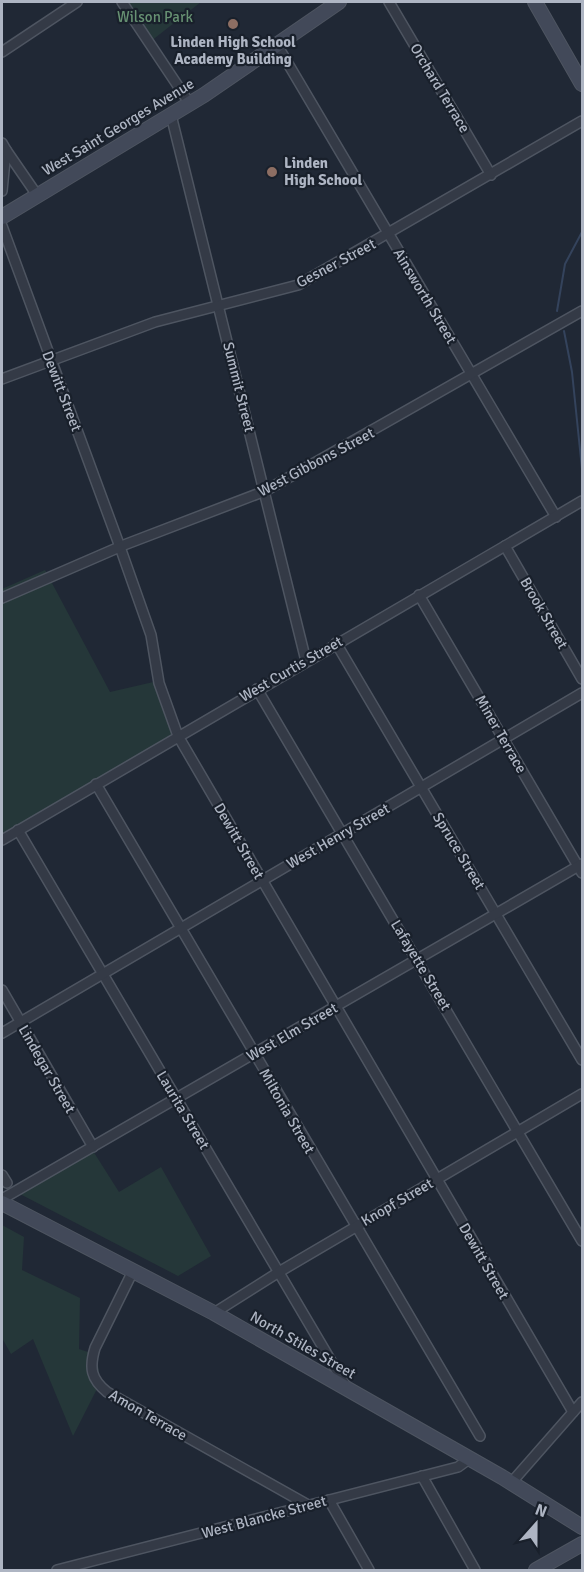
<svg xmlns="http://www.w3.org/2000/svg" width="584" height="1572" font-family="Signika,sans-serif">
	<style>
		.green { fill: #253739 }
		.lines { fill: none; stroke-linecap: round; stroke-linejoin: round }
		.stream { stroke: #34435c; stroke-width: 2 }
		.street-casing { stroke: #4e5561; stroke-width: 12 }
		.secondary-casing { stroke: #4e5561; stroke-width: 16 }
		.street { stroke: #343a46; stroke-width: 9 }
		.secondary { stroke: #424959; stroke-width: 14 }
		.education-dot { fill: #8d6e63; stroke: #19202b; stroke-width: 2 }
		.labels { text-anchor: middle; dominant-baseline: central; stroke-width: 4.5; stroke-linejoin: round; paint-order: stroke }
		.park-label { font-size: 15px; fill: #679273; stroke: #19202b }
		.poi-label { font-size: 15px; font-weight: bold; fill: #aeb5c3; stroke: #19202b }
		.street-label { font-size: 15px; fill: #aeb5c3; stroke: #19202b }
	</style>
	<rect width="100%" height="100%" fill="#202835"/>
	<g class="green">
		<polygon points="125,2 201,2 151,41"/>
		<polygon points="45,570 110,692 162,680 180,739 2,841 2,589"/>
		<polygon points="93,1151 119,1192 161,1167 211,1256 178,1276 20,1194"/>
		<polygon points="2,1225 24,1237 22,1270 80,1298 79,1349 97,1355 100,1383 73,1436 33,1339 11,1354 2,1338"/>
	</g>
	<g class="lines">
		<g class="stream">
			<polyline points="557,311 565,264 582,232"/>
			<polyline points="564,331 572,372 582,469"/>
		</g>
		<g class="street-casing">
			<g id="street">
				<polyline points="122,2 190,104"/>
				<polyline points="389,2 491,175"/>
				<polyline points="277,45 556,517"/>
				<polyline points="2,52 77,2"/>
				<polyline points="171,115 306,661"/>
				<polyline points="2,143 6,150 2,191"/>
				<polyline points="6,150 37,195"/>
				<polyline points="2,226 120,547 151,635 159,683 178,736 573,1412"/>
				<polyline points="2,379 155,322 298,285 582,121"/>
				<polyline points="505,546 582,679"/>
				<polyline points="419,595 582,873"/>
				<polyline points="2,598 124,545 265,491 582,311"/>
				<polyline points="336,643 582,1060"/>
				<polyline points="257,689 582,1241"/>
				<polyline points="96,784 480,1436"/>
				<polyline points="18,830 347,1388"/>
				<polyline points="2,840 582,501"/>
				<polyline points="2,990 93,1147"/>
				<polyline points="2,1033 582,693"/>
				<polyline points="2,1175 7,1183"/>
				<polyline points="2,1199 582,864"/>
				<path d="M 133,1271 L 95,1348 C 89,1368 91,1379 107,1392 L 308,1505"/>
				<polyline points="214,1313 279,1272 582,1094"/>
				<polyline points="422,1476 475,1570"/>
				<polyline points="511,1483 582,1402"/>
				<polyline points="329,1500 369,1570"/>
				<polyline points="57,1570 458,1467 469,1459"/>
			</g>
		</g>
		<g class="secondary-casing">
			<g id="secondary">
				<polyline points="535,2 582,84"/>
				<polyline points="2,217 204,95 339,2"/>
				<polyline points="2,1203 214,1313 502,1477 582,1527"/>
				<polyline points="536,1570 582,1544"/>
			</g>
		</g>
		<use href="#street" class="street"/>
		<use href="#secondary" class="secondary"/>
	</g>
	<g class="education-dot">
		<circle cx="233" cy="24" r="6"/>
		<circle cx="272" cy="172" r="6"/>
	</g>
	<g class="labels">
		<g class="park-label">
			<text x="155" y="17">Wilson Park</text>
		</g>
		<g class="poi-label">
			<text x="233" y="42">Linden High School<tspan x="233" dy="17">Academy Building</tspan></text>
			<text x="284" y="163" text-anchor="start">Linden<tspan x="284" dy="17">High School</tspan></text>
		</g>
		<g class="street-label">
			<text transform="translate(440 88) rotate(59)">Orchard Terrace</text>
			<text transform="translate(118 127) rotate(-31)">West Saint Georges Avenue</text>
			<text transform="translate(336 263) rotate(-28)">Gesner Street</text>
			<text transform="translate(425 296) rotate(59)">Ainsworth Street</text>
			<text transform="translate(239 387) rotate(76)">Summit Street</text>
			<text transform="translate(62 391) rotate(69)">Dewitt Street</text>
			<text transform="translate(316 462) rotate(-28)">West Gibbons Street</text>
			<text transform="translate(544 613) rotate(60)">Brook Street</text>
			<text transform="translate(291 669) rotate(-30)">West Curtis Street</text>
			<text transform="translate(501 734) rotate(60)">Miner Terrace</text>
			<text transform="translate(338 836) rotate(-30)">West Henry Street</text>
			<text transform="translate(239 841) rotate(60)">Dewitt Street</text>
			<text transform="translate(459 851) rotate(59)">Spruce Street</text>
			<text transform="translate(421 965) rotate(59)">Lafayette Street</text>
			<text transform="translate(292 1032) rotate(-30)">West Elm Street</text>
			<text transform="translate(47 1069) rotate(60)">Lindegar Street</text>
			<text transform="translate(183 1110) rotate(59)">Laurita Street</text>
			<text transform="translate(287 1111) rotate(60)">Miltonia Street</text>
			<text transform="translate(397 1202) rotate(-30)">Knopf Street</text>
			<text transform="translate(484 1261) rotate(60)">Dewitt Street</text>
			<text transform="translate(303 1345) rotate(30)">North Stiles Street</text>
			<text transform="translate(148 1415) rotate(30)">Amon Terrace</text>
			<text transform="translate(264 1517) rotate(-15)">West Blancke Street</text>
		</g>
	</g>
	<rect width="584" height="1572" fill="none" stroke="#aeb5c3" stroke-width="6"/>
	<g transform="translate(536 1524) rotate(21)" stroke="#19202b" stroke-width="4.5" paint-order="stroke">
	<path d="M0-4.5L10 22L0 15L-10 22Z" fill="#aeb5c3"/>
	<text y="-9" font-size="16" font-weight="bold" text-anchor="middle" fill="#aeb5c3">N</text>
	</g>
</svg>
